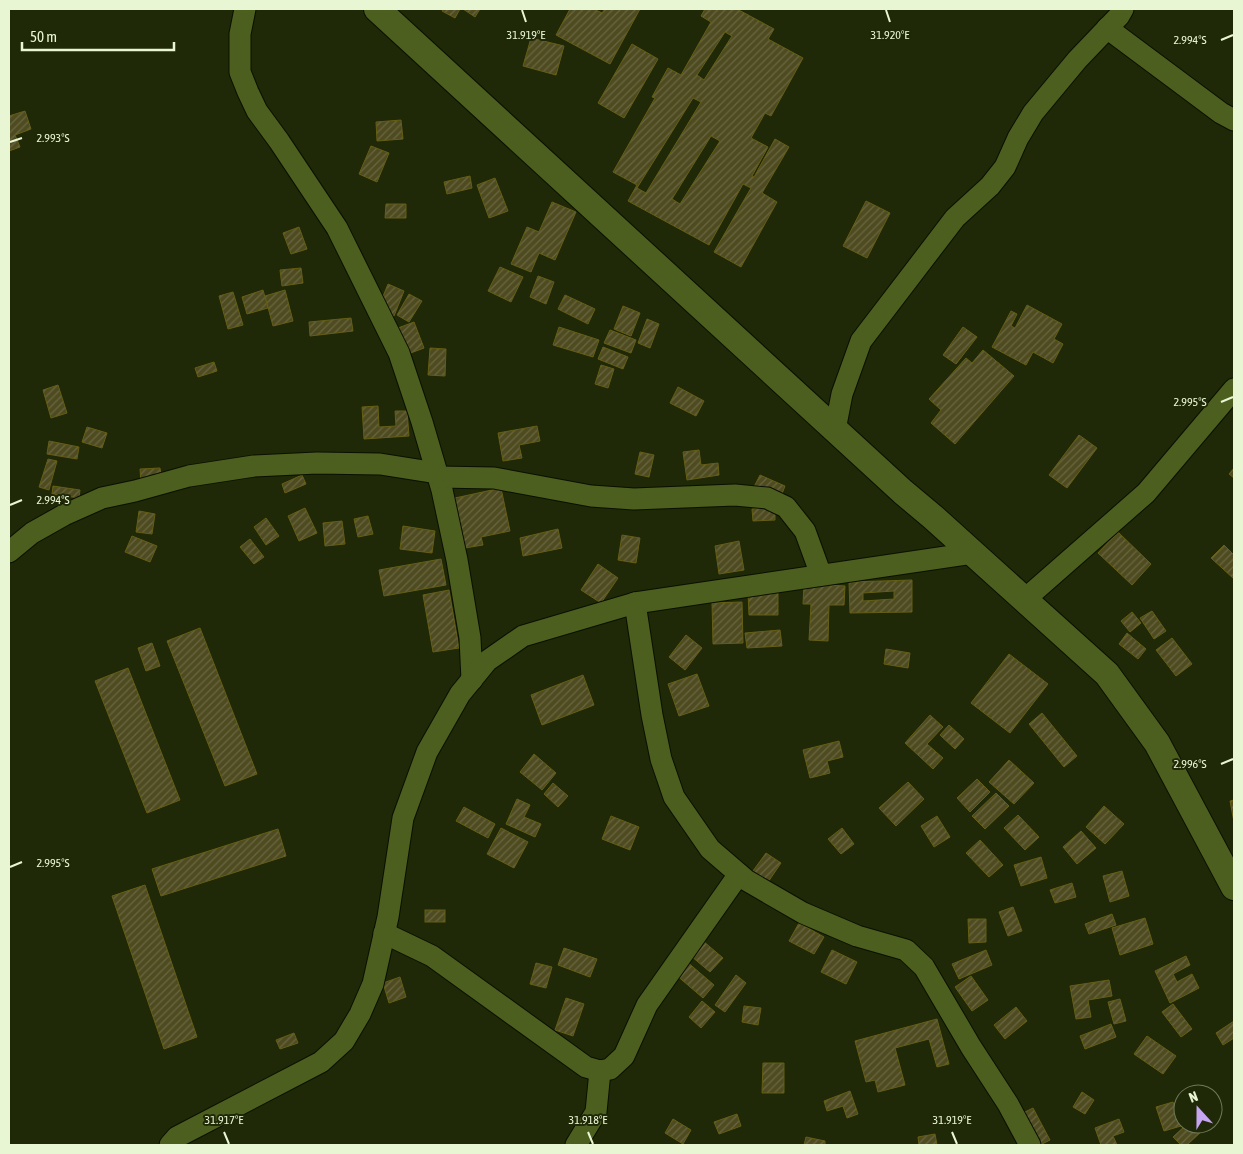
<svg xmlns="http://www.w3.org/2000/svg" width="1243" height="1154" font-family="'Asap Condensed',sans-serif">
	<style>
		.building { fill: url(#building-hatch); stroke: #655e14; fill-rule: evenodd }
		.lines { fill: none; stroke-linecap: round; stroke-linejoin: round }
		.minor-casing { stroke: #0a1001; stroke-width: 23 }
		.tertiary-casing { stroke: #0a1001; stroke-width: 28 }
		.minor { stroke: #4c5f1f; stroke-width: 21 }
		.tertiary { stroke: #4c5f1f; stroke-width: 26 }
		.ticks { fill: none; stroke: #e9f6d4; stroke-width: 2 }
		.ticks-label { font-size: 12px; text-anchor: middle; fill: #e9f6d4; stroke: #1f2807; stroke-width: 4; stroke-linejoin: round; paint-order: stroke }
	</style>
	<defs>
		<pattern id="building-hatch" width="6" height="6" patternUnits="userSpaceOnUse" patternTransform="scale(1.25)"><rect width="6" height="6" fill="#4f4b21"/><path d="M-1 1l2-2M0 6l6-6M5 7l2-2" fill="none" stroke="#686640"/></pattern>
	</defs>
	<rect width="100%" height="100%" fill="#1f2807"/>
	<g class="building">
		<polygon points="443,9 460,9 455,18 442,11"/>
		<polygon points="463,9 480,9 475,17"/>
		<polygon points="570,9 594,9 602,13 605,9 640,9 610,64 556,35"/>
		<path d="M 705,9 L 737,9 L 774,29 L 768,39 L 803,58 L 771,116 L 765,113 L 751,138 L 768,147 L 752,176 L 754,177 L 775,139 L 789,147 L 762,193 L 777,202 L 741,267 L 714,252 L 751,188 L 743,184 L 709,245 L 628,201 L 637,185 L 613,172 L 655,98 L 652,97 L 668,68 L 681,75 L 711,22 L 701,16 ZM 725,32 L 732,36 L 704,80 L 697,75 ZM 693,98 L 701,102 L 646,193 L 637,188 ZM 711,136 L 720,141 L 680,204 L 672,199 Z"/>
		<polygon points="531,38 564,46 556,75 523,66"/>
		<polygon points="632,44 658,59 624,118 598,103"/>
		<polygon points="25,111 31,129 15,135 20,147 9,151 9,116"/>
		<polygon points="401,120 403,139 377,141 376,122"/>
		<polygon points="371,146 389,153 377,182 359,174"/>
		<polygon points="470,176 472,188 447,194 444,182"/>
		<polygon points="495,178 508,211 489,218 477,185"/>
		<polygon points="866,201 890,213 867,258 843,246"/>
		<polygon points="552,202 576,212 555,260 539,253 531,272 511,264 527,227 539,232"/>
		<polygon points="386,204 406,204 406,218 385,218"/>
		<polygon points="299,227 307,249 291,254 283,233"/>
		<polygon points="500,267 523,277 511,302 488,291"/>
		<polygon points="301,268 303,283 282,286 280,270"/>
		<polygon points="538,276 554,282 546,304 530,297"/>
		<polygon points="388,284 404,291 394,316 378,309"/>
		<polygon points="263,290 268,308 247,314 242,297"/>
		<polygon points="285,290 293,321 273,326 265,296"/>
		<polygon points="233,292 243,325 228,329 219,296"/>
		<polygon points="409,294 422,301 409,322 397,315"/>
		<polygon points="565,295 595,309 588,324 558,309"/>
		<polygon points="1027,305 1062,324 1054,339 1063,344 1053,363 1033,352 1026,365 992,347 1011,311 1017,314 1011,326 1015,328"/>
		<polygon points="623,306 640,313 631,336 614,329"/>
		<polygon points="351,318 353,331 310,336 309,322"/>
		<polygon points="647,319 659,324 650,348 638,343"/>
		<polygon points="414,322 424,348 408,354 398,328"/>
		<polygon points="559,327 599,340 593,357 553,345"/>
		<polygon points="963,327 977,337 956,364 943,355"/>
		<polygon points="610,330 636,340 631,353 604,343"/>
		<polygon points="603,347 628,357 623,369 598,359"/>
		<polygon points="430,348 446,349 445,376 428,375"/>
		<polygon points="983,350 1014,376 955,444 931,423 941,410 929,399 966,358 972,363"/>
		<polygon points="214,362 217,371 198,377 195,368"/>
		<polygon points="601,365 614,369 608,388 595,384"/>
		<polygon points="58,385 67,413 51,418 43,390"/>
		<polygon points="678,387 704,401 696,416 670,403"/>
		<polygon points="378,406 379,427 396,426 395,411 407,411 409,436 364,439 362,407"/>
		<polygon points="537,426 540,441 519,445 522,458 503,461 498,433"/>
		<polygon points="87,427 107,433 102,448 82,442"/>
		<polygon points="1079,435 1097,448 1067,488 1049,475"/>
		<polygon points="49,441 79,447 77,459 47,454"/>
		<polygon points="699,450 701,465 718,463 719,475 687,480 683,452"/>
		<polygon points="640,452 654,455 649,477 635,474"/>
		<polygon points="48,459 57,461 49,490 39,487"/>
		<polygon points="160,468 162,482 141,484 140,469"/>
		<polygon points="1234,468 1234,478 1229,474"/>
		<polygon points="302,475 306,484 285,493 282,484"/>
		<polygon points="760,475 785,486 780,499 754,487"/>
		<polygon points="53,486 80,490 79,498 52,494"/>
		<polygon points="501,488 510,531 481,537 483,545 465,548 455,498"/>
		<polygon points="775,507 775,520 753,521 752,509"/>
		<polygon points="305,508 317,533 299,541 288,516"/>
		<polygon points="139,511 155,514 152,534 136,532"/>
		<polygon points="368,516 373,534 358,537 354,519"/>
		<polygon points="266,518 279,536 266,545 254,527"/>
		<polygon points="342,521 345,544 325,546 323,523"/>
		<polygon points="403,526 435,531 432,553 400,549"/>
		<polygon points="558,529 562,548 523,556 520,538"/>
		<polygon points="1118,532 1151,564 1132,585 1098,553"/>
		<polygon points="622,535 640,538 636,563 618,560"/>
		<polygon points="132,536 157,546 150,562 125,552"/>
		<polygon points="250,539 264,557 254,564 240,547"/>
		<polygon points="739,541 744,570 719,574 715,546"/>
		<polygon points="1224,545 1234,555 1234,579 1211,558"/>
		<polygon points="441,559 446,585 384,596 379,570"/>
		<polygon points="598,564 618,578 601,603 581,590"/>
		<path d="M 912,580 L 912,612 L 850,613 L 849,582 ZM 894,591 L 894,599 L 863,601 L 863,593 Z"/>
		<polygon points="804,584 845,586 844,605 829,605 828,641 809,640 811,604 803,604"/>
		<polygon points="449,590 459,648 433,652 423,595"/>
		<polygon points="778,591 778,615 749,615 748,592"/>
		<polygon points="742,602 743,643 713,644 712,603"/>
		<polygon points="1152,611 1166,631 1154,639 1140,618"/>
		<polygon points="1132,612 1141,623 1130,632 1121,621"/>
		<polygon points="200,628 257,774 225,786 167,641"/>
		<polygon points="780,630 782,646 747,648 745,633"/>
		<polygon points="1127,633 1146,649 1138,659 1119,644"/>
		<polygon points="686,635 702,648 685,670 669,657"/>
		<polygon points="1172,638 1192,664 1176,676 1156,650"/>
		<polygon points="152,643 160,666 146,671 138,648"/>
		<polygon points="886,649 910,653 908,668 884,664"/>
		<polygon points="1009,654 1048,684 1010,733 971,703"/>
		<polygon points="128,668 180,800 147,813 95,681"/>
		<polygon points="697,674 709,706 679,716 668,684"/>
		<polygon points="583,675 594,705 542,725 531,695"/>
		<polygon points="1042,713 1077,756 1064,767 1029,724"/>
		<polygon points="930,715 943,727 927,744 943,758 933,769 905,743"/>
		<polygon points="949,725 964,739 955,749 940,735"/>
		<polygon points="839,741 843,757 827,761 830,773 810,778 803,750"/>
		<polygon points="534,754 556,773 542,790 520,772"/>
		<polygon points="1009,760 1034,783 1014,804 989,782"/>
		<polygon points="977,779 990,792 970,812 957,798"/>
		<polygon points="908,782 924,799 896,826 879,808"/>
		<polygon points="553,783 568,796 558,807 544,794"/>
		<polygon points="996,793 1009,806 985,829 972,816"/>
		<polygon points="517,799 530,805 524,817 541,824 535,837 506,824"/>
		<polygon points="1234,800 1234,822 1230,801"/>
		<polygon points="1104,806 1124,824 1105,844 1086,827"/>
		<polygon points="464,807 495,824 488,838 456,821"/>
		<polygon points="1018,815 1039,837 1025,850 1004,828"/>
		<polygon points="611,816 639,827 630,850 602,839"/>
		<polygon points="937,816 950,837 934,847 921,826"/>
		<polygon points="501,828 528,842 514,868 487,854"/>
		<polygon points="842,828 854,844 841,854 828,839"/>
		<polygon points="278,829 286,856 161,896 152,869"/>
		<polygon points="1081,831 1096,848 1077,864 1063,847"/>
		<polygon points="980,840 1003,865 989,877 966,853"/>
		<polygon points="766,853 781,863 766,885 750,875"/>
		<polygon points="1041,857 1047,878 1021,886 1014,865"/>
		<polygon points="1122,871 1129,896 1110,902 1103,876"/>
		<polygon points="1072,883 1076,897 1055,903 1050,890"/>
		<polygon points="145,885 197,1037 164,1049 112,896"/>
		<polygon points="1013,907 1022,931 1008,936 999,912"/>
		<rect x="425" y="910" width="20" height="12"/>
		<polygon points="1112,914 1116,925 1089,934 1085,924"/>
		<polygon points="1145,918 1153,944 1120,955 1112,928"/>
		<polygon points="968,919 986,919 986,942 969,943"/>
		<polygon points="799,923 824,937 814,954 789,941"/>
		<polygon points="703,941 723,958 710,972 691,956"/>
		<polygon points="564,948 597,959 590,977 558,965"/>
		<polygon points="832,950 857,962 846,984 821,972"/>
		<polygon points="986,950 992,965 959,979 952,964"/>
		<polygon points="1186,956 1190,965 1173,974 1177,982 1192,974 1199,988 1170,1003 1155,971"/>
		<polygon points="686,961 714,985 703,998 675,974"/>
		<polygon points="536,963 552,967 546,988 530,984"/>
		<polygon points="736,975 746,983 725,1012 715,1005"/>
		<polygon points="971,976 988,1000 972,1011 955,987"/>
		<polygon points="400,977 406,997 389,1003 383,983"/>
		<polygon points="1109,980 1112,996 1088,1000 1091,1017 1076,1019 1070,986"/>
		<polygon points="566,998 584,1004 573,1036 555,1030"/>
		<polygon points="1120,999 1126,1021 1114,1024 1108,1002"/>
		<polygon points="702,1001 715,1012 701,1028 689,1017"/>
		<polygon points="1173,1004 1192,1029 1181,1037 1162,1012"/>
		<polygon points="744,1006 761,1008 758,1025 742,1022"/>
		<polygon points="1016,1007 1027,1021 1005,1039 994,1025"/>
		<polygon points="937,1019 949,1064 937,1067 929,1039 895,1048 905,1085 878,1092 875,1080 866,1082 855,1041"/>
		<polygon points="1234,1021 1234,1038 1223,1045 1216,1033"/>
		<polygon points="1111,1024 1116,1037 1085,1049 1080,1036"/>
		<polygon points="294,1033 298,1043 280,1049 276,1040"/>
		<polygon points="1147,1036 1176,1056 1163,1074 1134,1054"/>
		<polygon points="763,1063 784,1063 784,1093 762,1093"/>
		<polygon points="850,1091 858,1114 847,1118 843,1106 827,1111 824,1101"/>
		<polygon points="1082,1092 1094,1100 1085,1114 1073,1107"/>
		<polygon points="1173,1102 1181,1126 1164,1131 1156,1107"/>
		<polygon points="1033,1108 1050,1140 1040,1145 1017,1116"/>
		<polygon points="737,1114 741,1126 719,1134 714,1122"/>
		<polygon points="673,1119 691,1130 683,1144 665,1133"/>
		<polygon points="1119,1119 1124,1132 1113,1136 1117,1145 1101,1145 1095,1128"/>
		<polygon points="1187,1124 1197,1124 1203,1130 1187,1145 1181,1145 1173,1137"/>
		<polygon points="935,1134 937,1145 919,1145 918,1137"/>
		<polygon points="806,1137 825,1141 825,1145 804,1145"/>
	</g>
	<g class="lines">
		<g class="minor-casing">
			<g id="minor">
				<polyline points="245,9 240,34 240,72 248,92 257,111 279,141 337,228 399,353 422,422 442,490 457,560 470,638 472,680"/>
				<polyline points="1107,28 1221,113 1234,120"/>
				<polyline points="835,430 842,394 861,341 955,218 990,186 1005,167 1018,138 1033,113 1077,60 1119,16 1123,9"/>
				<polyline points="438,477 494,478 591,496 634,499 735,495 767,498 786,507 805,531 821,575"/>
				<polyline points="9,552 32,533 64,515 102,498 135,491 189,476 254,466 317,463 380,464 437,473"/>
				<polyline points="1024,600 1146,493 1234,389"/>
				<polyline points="635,603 652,715 661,759 674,797 710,849 746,880 803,913 857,936 906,950 924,967 971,1047 1008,1104 1030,1145"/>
				<polyline points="384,933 432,956 586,1067 600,1071 610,1069 624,1056 647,1005 739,874"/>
				<polyline points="170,1145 177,1137 321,1062 344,1041 360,1014 373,984 388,917 403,818 427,752 460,694 487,661 523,636 635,603 973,553"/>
				<polyline points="576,1145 596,1112 600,1071"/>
			</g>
		</g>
		<g class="tertiary-casing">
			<polyline id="tertiary" points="377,9 903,492 934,518 1107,674 1157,743 1234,887"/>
		</g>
		<use href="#minor" class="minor"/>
		<use href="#tertiary" class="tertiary"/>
	</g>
	<path class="ticks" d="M 522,10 L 526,22M 886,10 L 890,22M 1221,40 L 1233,35M 10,142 L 22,138M 1221,402 L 1233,397M 10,505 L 22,500M 1221,764 L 1233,759M 10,867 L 22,862M 224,1132 L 229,1144M 588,1132 L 593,1144M 952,1132 L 957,1144"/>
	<g class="ticks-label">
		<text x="526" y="39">31.919°E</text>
		<text x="890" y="39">31.920°E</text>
		<text x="1190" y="44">2.994°S</text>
		<text x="53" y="142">2.993°S</text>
		<text x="1190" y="406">2.995°S</text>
		<text x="53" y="504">2.994°S</text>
		<text x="1190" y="768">2.996°S</text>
		<text x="53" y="867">2.995°S</text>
		<text x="224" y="1124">31.917°E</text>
		<text x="588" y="1124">31.918°E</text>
		<text x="952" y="1124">31.919°E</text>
	</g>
	<rect width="1243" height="1154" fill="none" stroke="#e9f6d4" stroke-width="20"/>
	<g transform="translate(1198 1109) rotate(339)"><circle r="24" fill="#1f2807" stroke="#707a59"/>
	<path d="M0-4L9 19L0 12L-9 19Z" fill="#c6a6f0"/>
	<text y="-8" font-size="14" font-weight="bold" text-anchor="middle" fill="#e9f6d4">N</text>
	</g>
	<path d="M22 42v8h152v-8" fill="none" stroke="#e9f6d4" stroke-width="2.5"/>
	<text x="30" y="42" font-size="15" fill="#e9f6d4" stroke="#1f2807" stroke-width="4" paint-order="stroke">50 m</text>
</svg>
